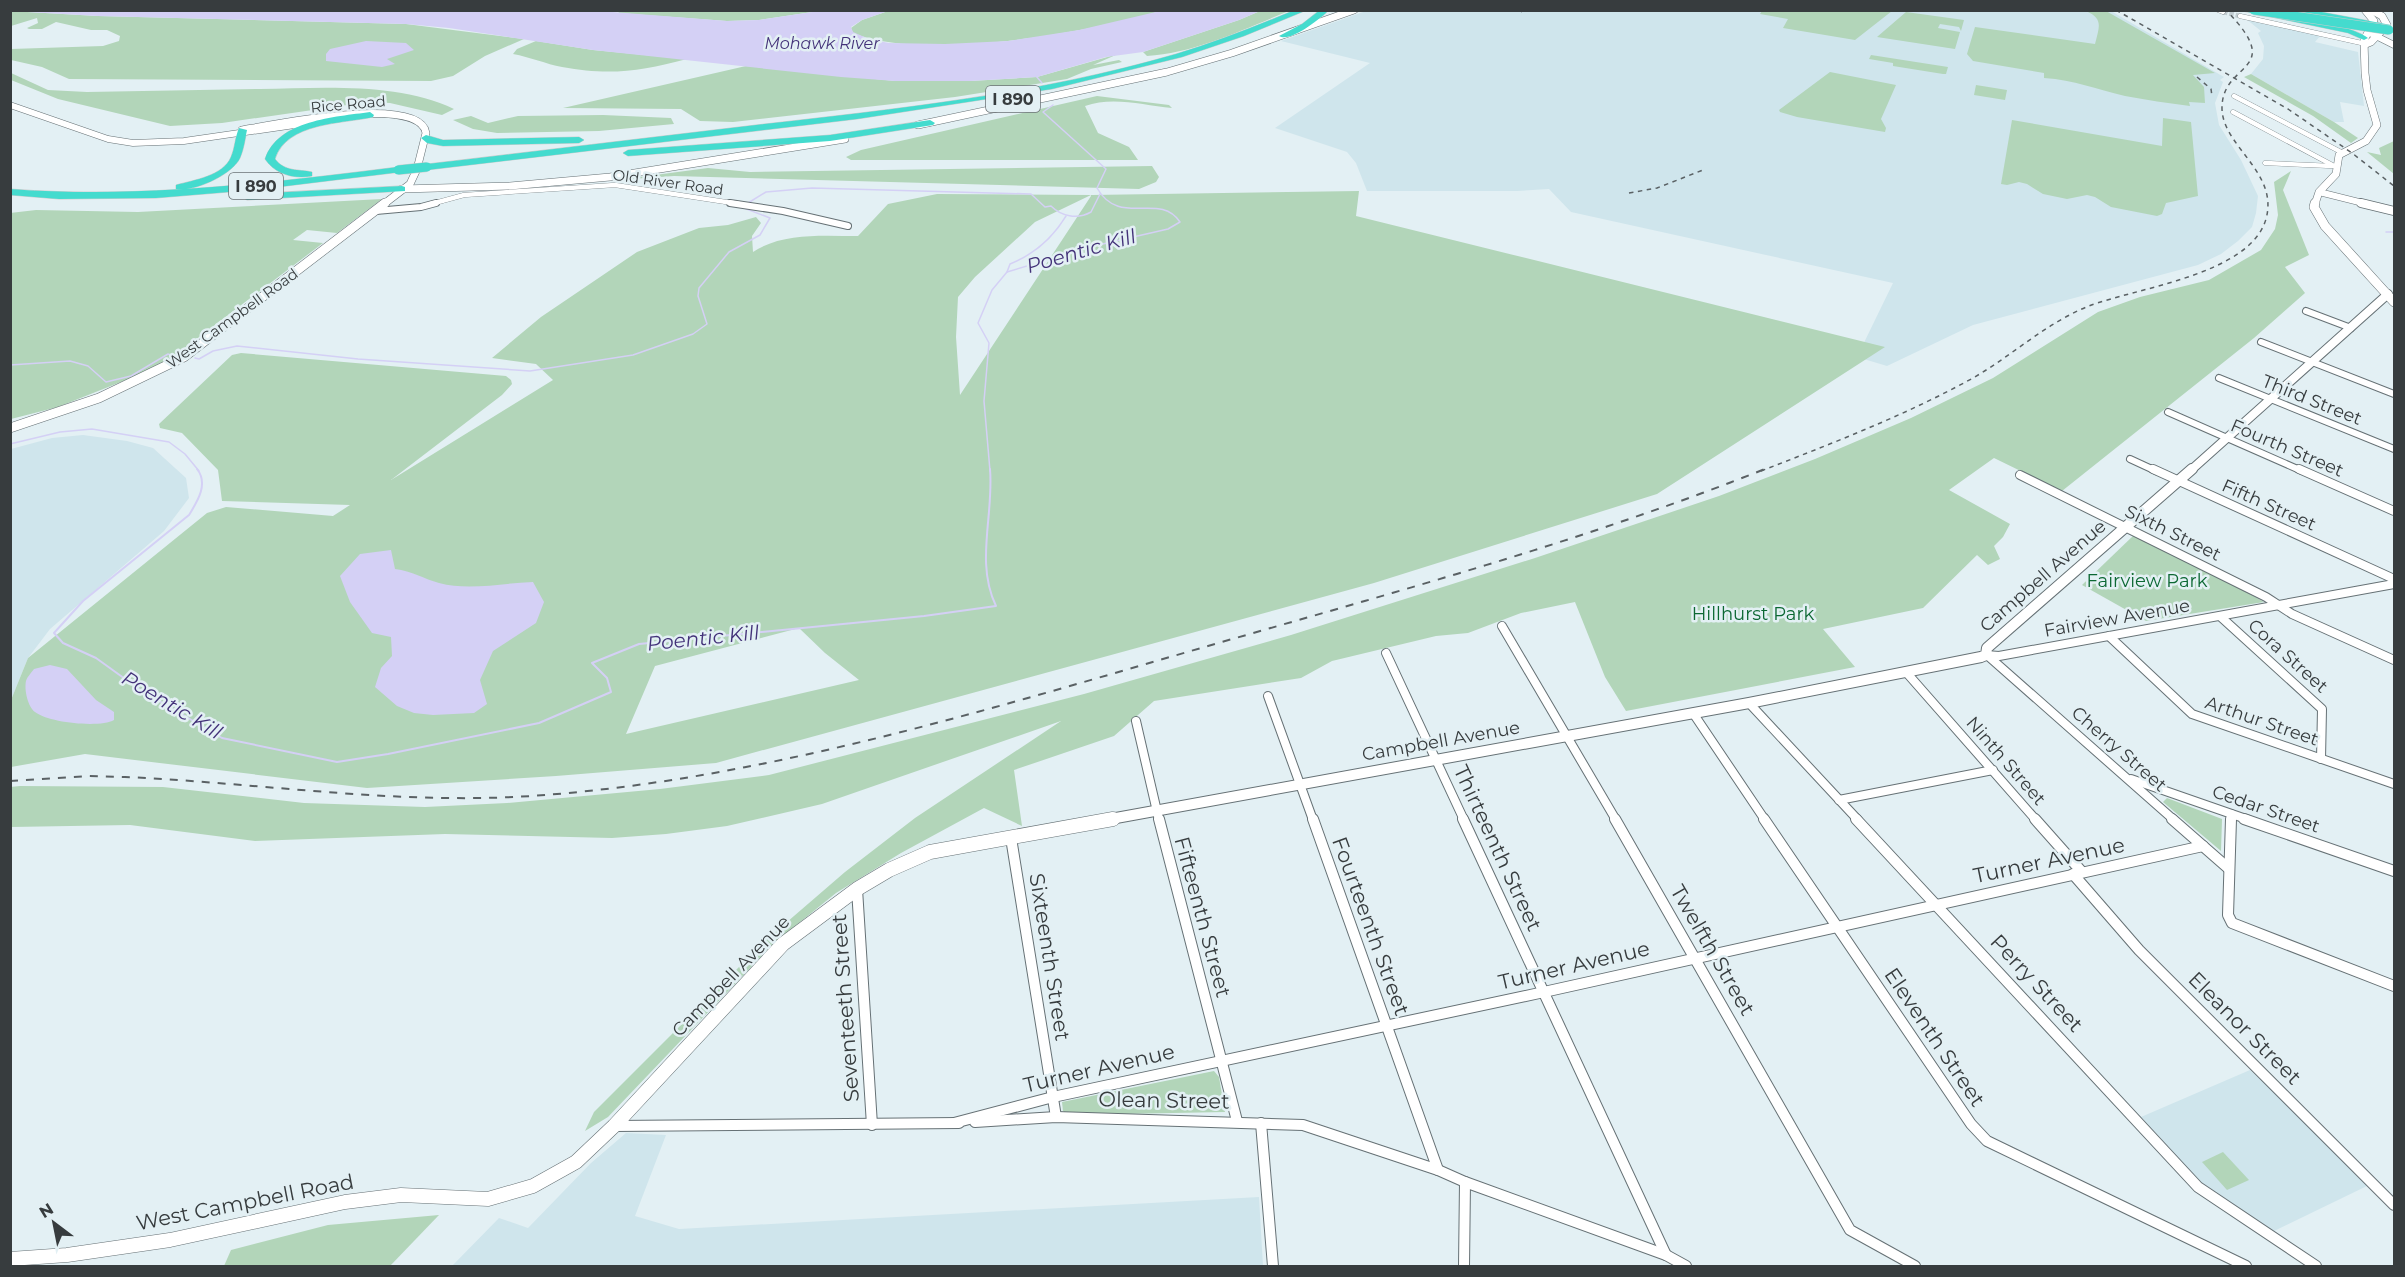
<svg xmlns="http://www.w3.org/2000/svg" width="2405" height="1277" font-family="Montserrat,sans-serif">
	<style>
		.built { fill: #cfe5ec }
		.green { fill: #b2d5b9; fill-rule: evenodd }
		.water { fill: #d4d0f5 }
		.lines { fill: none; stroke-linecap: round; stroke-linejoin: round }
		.stream-far1 { stroke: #d4d0f5; stroke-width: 1.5 }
		.stream { stroke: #d4d0f5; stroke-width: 2 }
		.minor-tunnel { stroke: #c1ccd0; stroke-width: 4.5; stroke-dasharray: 4.5 2; stroke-linecap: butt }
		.minor-far3-casing { stroke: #667175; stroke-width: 5 }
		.minor-far2-casing { stroke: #667175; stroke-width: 8 }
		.minor-far1-casing { stroke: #667175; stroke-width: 10 }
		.minor-casing { stroke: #667175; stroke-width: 12 }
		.tertiary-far3-casing { stroke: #667175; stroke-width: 7 }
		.tertiary-far2-casing { stroke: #667175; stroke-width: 10 }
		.tertiary-far1-casing { stroke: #667175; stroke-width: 12 }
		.tertiary-casing { stroke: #667175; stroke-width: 15 }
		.secondary-far1-casing { stroke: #667175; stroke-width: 8 }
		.secondary-casing { stroke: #667175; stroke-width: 10 }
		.motorway-casing { stroke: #cbcccd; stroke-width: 1 }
		.minor-far3 { stroke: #fff; stroke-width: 4.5 }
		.minor-far2 { stroke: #fff; stroke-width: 6 }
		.minor-far1 { stroke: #fff; stroke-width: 8 }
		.minor { stroke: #fff; stroke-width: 10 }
		.tertiary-far3 { stroke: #fff; stroke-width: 6 }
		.tertiary-far2 { stroke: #fff; stroke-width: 8 }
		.tertiary-far1 { stroke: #fff; stroke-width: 10 }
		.tertiary { stroke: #fff; stroke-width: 14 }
		.secondary-far1 { stroke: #fff; stroke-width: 7 }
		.secondary { stroke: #fff; stroke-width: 9 }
		.motorway { fill: #44dbce; fill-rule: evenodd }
		.rail-far1 { stroke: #5a6164; stroke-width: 1.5; stroke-dasharray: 4.5 4.5; stroke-linecap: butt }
		.rail { stroke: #5a6164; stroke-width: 2; stroke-dasharray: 8 8; stroke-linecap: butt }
		.motorway-bridge-casing { stroke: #cbcccd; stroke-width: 10; stroke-linecap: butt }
		.motorway-bridge { stroke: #44dbce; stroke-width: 9 }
		.labels { text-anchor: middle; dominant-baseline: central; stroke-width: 5; stroke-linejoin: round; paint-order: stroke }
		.far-street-label { font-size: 15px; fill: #373c3e; stroke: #e3f0f4 }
		.far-water-label { font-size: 16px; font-style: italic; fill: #433279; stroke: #e3f0f4 }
		.shield { fill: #e3f0f4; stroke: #6b7275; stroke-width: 1.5 }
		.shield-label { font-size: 16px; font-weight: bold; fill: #373c3e }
		.street-label { font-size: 18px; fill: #373c3e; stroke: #e3f0f4 }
		.park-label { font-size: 18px; fill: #0c6833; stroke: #e3f0f4 }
		.water-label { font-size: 20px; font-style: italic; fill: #433279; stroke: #e3f0f4 }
		.near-street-label { font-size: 21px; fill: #373c3e; stroke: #e3f0f4 }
	</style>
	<rect width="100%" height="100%" fill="#e3f0f4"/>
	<g class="built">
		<polygon points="1366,11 2111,11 2224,77 2220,80 2223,82 2215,103 2219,125 2241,160 2258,196 2256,213 2252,227 2238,241 2221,254 2198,265 1973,325 1887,366 1857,357 1893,283 1571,212 1549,189 1517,191 1367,191 1356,163 1347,152 1275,128 1370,63 1281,41"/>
		<polygon points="2246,19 2321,35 2315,42 2358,52 2364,106 2340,102 2344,122 2334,122 2251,74 2263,59 2264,46 2258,33 2261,31"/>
		<polygon points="83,435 127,441 153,448 186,478 189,498 164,531 50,629 28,658 11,700 11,449 52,438"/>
		<polygon points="2250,1070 2369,1185 2274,1231 2202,1183 2141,1117"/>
		<polygon points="626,1133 666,1135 635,1216 679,1229 1259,1197 1263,1266 452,1266 499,1218 528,1228 591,1163"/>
	</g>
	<g class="green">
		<polygon points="622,10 819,11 759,20 727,21 618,13"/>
		<polygon points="10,11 98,16 406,24 524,39 485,56 453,76 431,81 69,79 42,67 11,60 11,49 103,46 119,41 120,36 107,30 91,30 56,22 42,29 29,29 27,28 38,23 37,18 11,26"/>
		<path d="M 888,11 L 1160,11 C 1089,33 921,62 853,33 L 851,28 L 862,20 Z"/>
		<path d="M 1260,11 L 1289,11 C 1244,29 1196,53 1147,56 L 1143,52 L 1239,20 Z"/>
		<polygon points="1762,11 1762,10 1892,11 1855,40 1783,28 1788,19 1760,14"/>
		<path d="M 2086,11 L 2106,11 L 2215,73 L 2193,75 L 2204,87 L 2205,103 L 2189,102 L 2190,106 C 2168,103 2146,100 2125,96 C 2095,89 2075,80 2044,78 L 2044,73 L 1973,61 L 1967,54 L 1975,27 L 2095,44 C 2099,27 2104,19 2086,11 Z"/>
		<polygon points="1906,12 1964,20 1961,31 1959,27 1940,24 1938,28 1960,32 1955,49 1877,37"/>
		<path d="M 536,41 L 593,50 L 687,59 C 641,71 610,76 562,67 C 546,64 530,57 513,54 L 517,49 Z"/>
		<polygon points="1118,54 1093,65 1119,60 1122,62 1091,69 1067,79 955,97 733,122 700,121 681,109 563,108 746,66 895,81 970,81 1037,77"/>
		<polygon points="1871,55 1948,67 1946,74 1943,74 1893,66 1893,63 1869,59"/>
		<polygon points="1830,72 1896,85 1881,119 1886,128 1885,132 1797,117 1780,112 1779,110"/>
		<path d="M 11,73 L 48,90 L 87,92 C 144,91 202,90 260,89 C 321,88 399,82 454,109 L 442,115 L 390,103 L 368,102 L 222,123 L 170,126 L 58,99 L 11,80 Z"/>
		<polygon points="2251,74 2334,122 2358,138 2351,143 2313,116 2244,77"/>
		<polygon points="1976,85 2007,90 2005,100 1974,95"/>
		<path d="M 1097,96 L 1169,105 L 1172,108 C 1143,105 1112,96 1085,106 L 1098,133 L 1129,147 L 1138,160 L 851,160 L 846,157 L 861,150 Z"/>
		<polygon points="603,115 671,118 674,124 599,131 497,133 473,129 453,120 471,116 488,123 518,116"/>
		<polygon points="2163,118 2191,122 2198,196 2166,203 2162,214 2157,216 2111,207 2095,197 2087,195 2067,199 2043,194 2027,184 2019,182 2007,185 2001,184 2012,120 2162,146"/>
		<polygon points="2394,141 2394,174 2367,152 2381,155 2379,148"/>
		<polygon points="1152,166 1159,177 1156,182 1139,189 674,176 617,180 708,168 750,172"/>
		<polygon points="2291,171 2283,190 2309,255 2285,267 2305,293 2254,338 2062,491 1994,458 1949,490 2010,524 2003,537 1994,546 2000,559 1988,565 1977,555 1923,608 1823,629 1855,667 1626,711 1605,677 1575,602 1521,613 1468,633 1436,636 1332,661 1301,678 1154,701 1114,736 1014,770 1022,826 984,808 901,853 836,893 773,944 608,1117 585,1131 594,1112 765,941 845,872 915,818 1061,721 822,804 727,826 666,834 612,838 445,834 255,841 130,825 11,827 10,787 20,786 163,787 304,803 425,807 507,803 660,789 769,775 1084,694 1291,635 1535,558 1719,496 1815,459 1911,418 1993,378 2098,312 2140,297 2209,280 2261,250 2275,229 2278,215 2274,182"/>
		<path d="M 1359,191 L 1356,216 L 1885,347 L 1657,494 L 1374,583 L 716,763 L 556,776 L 367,788 L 85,754 L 11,767 L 11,700 L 28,658 L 207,513 L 226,507 L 333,516 L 350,505 L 222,501 L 218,470 L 182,433 L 160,428 L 159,424 L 232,355 L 241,353 L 506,376 L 511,380 L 512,384 L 502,395 L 391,480 L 553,380 L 536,364 L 492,358 L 541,317 L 637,252 L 699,228 L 728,225 L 756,217 L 761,223 L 752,236 L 753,252 C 783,232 823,236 858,236 L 888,204 L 937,194 L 1092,195 ZM 1091,195 L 1091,196 L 960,395 L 956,337 L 958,297 L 975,277 L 1035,222 ZM 799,628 L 825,653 L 859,680 L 626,734 L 655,666 Z"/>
		<polygon points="382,199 337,233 307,230 293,240 323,243 161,366 58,407 11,419 10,213 36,210 138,212"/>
		<polygon points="2134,535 2211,572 2264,602 2146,621 2082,585"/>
		<polygon points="2167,798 2222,819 2221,851 2163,802"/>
		<polygon points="1214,1071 1219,1077 1225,1112 1068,1115 1063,1111 1062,1102"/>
		<polygon points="2223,1152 2249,1180 2227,1190 2202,1162"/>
		<polygon points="439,1215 390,1266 224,1266 231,1250 328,1225"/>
	</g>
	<g class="water">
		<polygon points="600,11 727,21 759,20 819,11 888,11 862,20 851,27 853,32 869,39 889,43 945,44 1008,41 1079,30 1160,11 1260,11 1239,20 1143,52 1106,57 1037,77 970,81 895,81 841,77 593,50 449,28 406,24 98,16 10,11"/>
		<polygon points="366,41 406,43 414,50 387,59 395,64 382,67 326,61 326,54 330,49"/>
		<path d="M 391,550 L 395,569 C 412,571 424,579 439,583 C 469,591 502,583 533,582 L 544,602 L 536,623 L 493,651 L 480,680 L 487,704 L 474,713 L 433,715 L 414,713 L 397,706 L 375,687 L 381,668 L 392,656 L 391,637 L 372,633 L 350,602 L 340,576 L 360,554 Z"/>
		<path d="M 50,665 L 67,669 L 96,700 L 114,712 L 114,720 C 100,728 49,723 35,712 C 28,707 24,690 26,681 C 27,677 32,672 34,669 Z"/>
	</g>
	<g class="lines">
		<g class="stream-far1">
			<polyline points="1036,76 1042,83"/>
			<path d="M 748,203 L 766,192 L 812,188 L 1031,194 L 1045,207 L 1051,206 C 1061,216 1077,220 1091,212 L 1100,194"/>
			<polyline points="2386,232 2394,232"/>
			<path d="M 1007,272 L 1010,264 C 1035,254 1052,239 1066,216"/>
			<polyline points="195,358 199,359 213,351 237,346 358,359 530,371 633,355 693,334 707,324 698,296 699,288 729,252 760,235 770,218 744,208"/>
			<polyline points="10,365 70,361 88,366 106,382 131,376 168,354 171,355"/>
			<polyline points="10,444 60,432 92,429 169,442 185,454 199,471"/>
			<path d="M 990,471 L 984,401 L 989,343 L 978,323 L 992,290 L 1007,272 L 1094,246 L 1168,229 L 1180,222 C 1159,191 1120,228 1097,188 L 1106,169 L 1043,112 L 1053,105"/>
		</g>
		<path class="stream" d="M 197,469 C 209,484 197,502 189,515 L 83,601 L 54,633 L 63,643 L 96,658 L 139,689 L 222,738 L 337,762 L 388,754 L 539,723 L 611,692 L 607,678 L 592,663 L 639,644 L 924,616 L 996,606 C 975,563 994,515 990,469"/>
		<polyline class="minor-tunnel" points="2223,12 2240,16"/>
		<g class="minor-far3-casing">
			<g id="minor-far3">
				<polyline points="2218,10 2223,12"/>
				<polyline points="2240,16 2366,44"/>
				<polyline points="2234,96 2341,152"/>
				<polyline points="2233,112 2336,167"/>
				<polyline points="2265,163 2332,166"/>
				<polyline points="431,204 464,195 615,185 739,204"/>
			</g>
		</g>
		<g class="minor-far2-casing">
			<g id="minor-far2">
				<polyline points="730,203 783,211 848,226"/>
				<polyline points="376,211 421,207 436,203"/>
				<polyline points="2306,311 2351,328"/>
				<polyline points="2261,342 2394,394"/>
				<polyline points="2219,378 2394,449"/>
				<polyline points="2168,412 2302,471"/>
				<polyline points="2130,459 2156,471"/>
			</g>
		</g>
		<g class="minor-far1-casing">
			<g id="minor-far1">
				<polyline points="2153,469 2394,579"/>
				<polyline points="2299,469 2394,511"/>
				<polyline points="2020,475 2266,597 2292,614 2394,660"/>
				<polyline points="2221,617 2322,709 2321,759"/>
				<polyline points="1502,626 1616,820"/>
				<polyline points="2109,636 2192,714 2394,784"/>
				<polyline points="1386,653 1464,820"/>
				<polyline points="1986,655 1999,656 2394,584"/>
				<polyline points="1987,655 2174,820"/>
				<polyline points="1906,672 2036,820"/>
				<polyline points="1268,696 1313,820"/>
				<polyline points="1749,703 1858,820"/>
				<polyline points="1693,713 1765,820"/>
				<polyline points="1136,721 1159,820"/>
				<polyline points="2131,779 2249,820"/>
				<polyline points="1839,800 1993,770"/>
				<polyline points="2231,820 2231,814"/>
			</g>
		</g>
		<g class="minor-casing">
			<g id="minor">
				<polyline points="1159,819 1237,1121"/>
				<polyline points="1313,819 1438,1170"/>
				<polyline points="1463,819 1666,1255"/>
				<polyline points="1615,819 1850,1230 1915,1266"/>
				<polyline points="1764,819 1971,1124 1987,1141 2246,1266"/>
				<polyline points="1856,819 2198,1187 2316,1266"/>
				<polyline points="2035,819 2082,872"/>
				<polyline points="2172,819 2228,868"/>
				<polyline points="2231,819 2228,915 2232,923 2394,986"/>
				<polyline points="2244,819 2394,871"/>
				<polyline points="1011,838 1056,1117"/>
				<polyline points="2073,874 2139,950 2394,1205"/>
				<polyline points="857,889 872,1125"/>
				<polyline points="975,1122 1056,1117 1303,1125 1438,1170 1465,1182 1666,1255 1686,1266"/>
				<polyline points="954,1123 1053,1097 1544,992 2203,846"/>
				<polyline points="1261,1123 1273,1266"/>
				<polyline points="614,1126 959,1123"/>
				<polyline points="1464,1266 1465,1182"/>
			</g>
		</g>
		<g class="tertiary-far3-casing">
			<g id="tertiary-far3">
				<polyline points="2368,32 2394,45"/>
				<polyline points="10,105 108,139 133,143 184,141 322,121"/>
				<polyline points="2319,192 2367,204"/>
			</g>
		</g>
		<g class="tertiary-far2-casing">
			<g id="tertiary-far2">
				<polyline points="2361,203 2394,211"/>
				<polyline points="2190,471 2388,294"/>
			</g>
		</g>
		<g class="tertiary-far1-casing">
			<polyline id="tertiary-far1" points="1105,820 1749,703 1981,657 1986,655 1987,648 2192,469"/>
		</g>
		<g class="tertiary-casing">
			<polyline id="tertiary" points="10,1259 67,1255 170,1240 345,1202 401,1195 488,1199 533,1186 576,1162 614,1126 783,944 857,889 889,870 930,852 1113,819"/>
		</g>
		<g class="secondary-far1-casing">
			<g id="secondary-far1">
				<polyline points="2366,44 2371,42 2387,25 2382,16 2371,10"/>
				<polyline points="918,125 1167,72 1232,53 1354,10"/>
				<path d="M 242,130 C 271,125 420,94 426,133 L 417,169 L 410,184 L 384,204"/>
				<polyline points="402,189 510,186 610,177 845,139"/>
				<polyline points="2315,204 2319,192 2336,174 2339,155 2366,141 2377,125 2367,90 2365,73 2364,40 2374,21 2365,10"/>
			</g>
		</g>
		<g class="secondary-casing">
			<g id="secondary">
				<polyline points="2315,203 2314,207 2325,226 2394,302"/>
				<polyline points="10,428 99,398 184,357 385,203"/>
			</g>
		</g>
		<g class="motorway-casing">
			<g id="motorway">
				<path d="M 1295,10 L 1307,10 L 1244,36 L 1182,57 L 1052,89 L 857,119 L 427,170 L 422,167 L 427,164 C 537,151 646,138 756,125 C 897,109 1039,94 1176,54 C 1216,42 1256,26 1295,10 Z"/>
				<path d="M 1320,10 L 1329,10 C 1320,19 1290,43 1279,36 L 1302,24 Z"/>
				<path d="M 2238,10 C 2265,10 2349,23 2368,38 L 2364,40 L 2348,33 Z"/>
				<polygon points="2289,10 2311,10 2391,25 2387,27"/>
				<path d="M 370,112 L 374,115 L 373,117 C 342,124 287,122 275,159 C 285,172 298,169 312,172 L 312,176 C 294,179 276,175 265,159 C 278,120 335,117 370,112 Z"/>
				<polygon points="930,120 935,123 933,125 830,141 628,156 623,153 628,150 830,135"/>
				<path d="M 239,128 L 247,130 C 245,139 244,149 240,158 C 232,175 194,192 176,189 L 176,185 C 194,180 223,176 231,157 C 235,148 235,137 239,128 Z"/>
				<polygon points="426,135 443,140 579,137 584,140 579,143 443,146 427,143 421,138"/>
				<path d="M 398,167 L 401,168 L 401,172 L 253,190 L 156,198 L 59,199 L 10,195 L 10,189 C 141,199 269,183 398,167 Z"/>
				<polygon points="402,186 405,187 405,191 247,200 242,197 247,194"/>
			</g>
		</g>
		<use href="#minor-far3" class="minor-far3"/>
		<use href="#minor-far2" class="minor-far2"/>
		<use href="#minor-far1" class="minor-far1"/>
		<use href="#minor" class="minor"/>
		<use href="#tertiary-far3" class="tertiary-far3"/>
		<use href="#tertiary-far2" class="tertiary-far2"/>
		<use href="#tertiary-far1" class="tertiary-far1"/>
		<use href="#tertiary" class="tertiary"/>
		<use href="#secondary-far1" class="secondary-far1"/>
		<use href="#secondary" class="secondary"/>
		<use href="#motorway" class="motorway"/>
		<g class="rail-far1">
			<polyline points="2116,10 2288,109 2352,153 2394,186"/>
			<polyline points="1521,12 1523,10"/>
			<polyline points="2197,77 2211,89 2212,96"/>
			<polyline points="1629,193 1657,188 1703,170"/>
			<path d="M 1761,471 C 1833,443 1906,415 1973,378 C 2013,355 2046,323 2089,306 C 2135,288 2250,275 2266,219 C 2279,172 2223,147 2222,109 C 2221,60 2288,74 2226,10"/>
		</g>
		<path class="rail" d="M 10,781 L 89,776 L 125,777 C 261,783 395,805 531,796 C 763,780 986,710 1208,646 C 1395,592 1584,541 1765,469"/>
		<g class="motorway-bridge-casing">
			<g id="motorway-bridge">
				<polyline points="2254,10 2389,30"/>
				<polyline points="398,170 427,167"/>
			</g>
		</g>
		<use href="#motorway-bridge" class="motorway-bridge"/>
	</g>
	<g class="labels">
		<g class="far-street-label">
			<text transform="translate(348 104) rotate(-5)">Rice Road</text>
			<text transform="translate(668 182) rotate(8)">Old River Road</text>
			<text transform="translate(232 318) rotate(-36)">West Campbell Road</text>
		</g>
		<g class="far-water-label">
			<text x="822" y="43">Mohawk River</text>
		</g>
		<g class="shield">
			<rect x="986" y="86" width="54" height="26" rx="4.5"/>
			<rect x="229" y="173" width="54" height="26" rx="4.5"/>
		</g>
		<g class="shield-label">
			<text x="1013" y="99">I 890</text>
			<text x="256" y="186">I 890</text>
		</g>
		<g class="street-label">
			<text transform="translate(2312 400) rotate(22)">Third Street</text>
			<text transform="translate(2287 448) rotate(23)">Fourth Street</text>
			<text transform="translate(2269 505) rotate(24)">Fifth Street</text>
			<text transform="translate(2173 533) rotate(26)">Sixth Street</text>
			<text transform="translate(2043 576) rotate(-41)">Campbell Avenue</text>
			<text transform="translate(2117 618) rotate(-10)">Fairview Avenue</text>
			<text transform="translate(2288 656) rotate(42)">Cora Street</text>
			<text transform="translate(2262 721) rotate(19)">Arthur Street</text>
			<text transform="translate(1441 741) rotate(-10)">Campbell Avenue</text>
			<text transform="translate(2119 749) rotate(41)">Cherry Street</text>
			<text transform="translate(2006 761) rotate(49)">Ninth Street</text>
			<text transform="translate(2266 809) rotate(19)">Cedar Street</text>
			<text transform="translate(731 976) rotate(-46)">Campbell Avenue</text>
		</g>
		<g class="park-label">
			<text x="2147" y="581">Fairview Park</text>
			<text x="1753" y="614">Hillhurst Park</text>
		</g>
		<g class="water-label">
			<text transform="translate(1081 251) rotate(-16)">Poentic Kill</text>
			<text transform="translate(703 638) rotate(-6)">Poentic Kill</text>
			<text transform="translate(172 705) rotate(31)">Poentic Kill</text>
		</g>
		<g class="near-street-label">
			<text transform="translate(1498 848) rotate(65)">Thirteenth Street</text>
			<text transform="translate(2049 860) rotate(-12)">Turner Avenue</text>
			<text transform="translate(1203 917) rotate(75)">Fifteenth Street</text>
			<text transform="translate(1371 926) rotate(70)">Fourteenth Street</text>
			<text transform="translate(1713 950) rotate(60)">Twelfth Street</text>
			<text transform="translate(1050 957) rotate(81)">Sixteenth Street</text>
			<text transform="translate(1574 965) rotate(-13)">Turner Avenue</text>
			<text transform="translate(2037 983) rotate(47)">Perry Street</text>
			<text transform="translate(845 1008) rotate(-94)">Seventeeth Street</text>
			<text transform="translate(2245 1028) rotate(45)">Eleanor Street</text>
			<text transform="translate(1935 1037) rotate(56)">Eleventh Street</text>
			<text transform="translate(1099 1068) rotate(-13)">Turner Avenue</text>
			<text transform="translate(1164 1100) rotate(1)">Olean Street</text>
			<text transform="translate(245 1202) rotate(-11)">West Campbell Road</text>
		</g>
	</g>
	<rect width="2405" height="1277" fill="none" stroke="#373c3e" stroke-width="24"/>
	<g transform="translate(54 1223) rotate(328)" stroke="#e3f0f4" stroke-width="4.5" paint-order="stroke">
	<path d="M0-4.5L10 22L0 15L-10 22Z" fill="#373c3e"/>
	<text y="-9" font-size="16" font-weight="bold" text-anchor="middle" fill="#373c3e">N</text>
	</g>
</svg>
